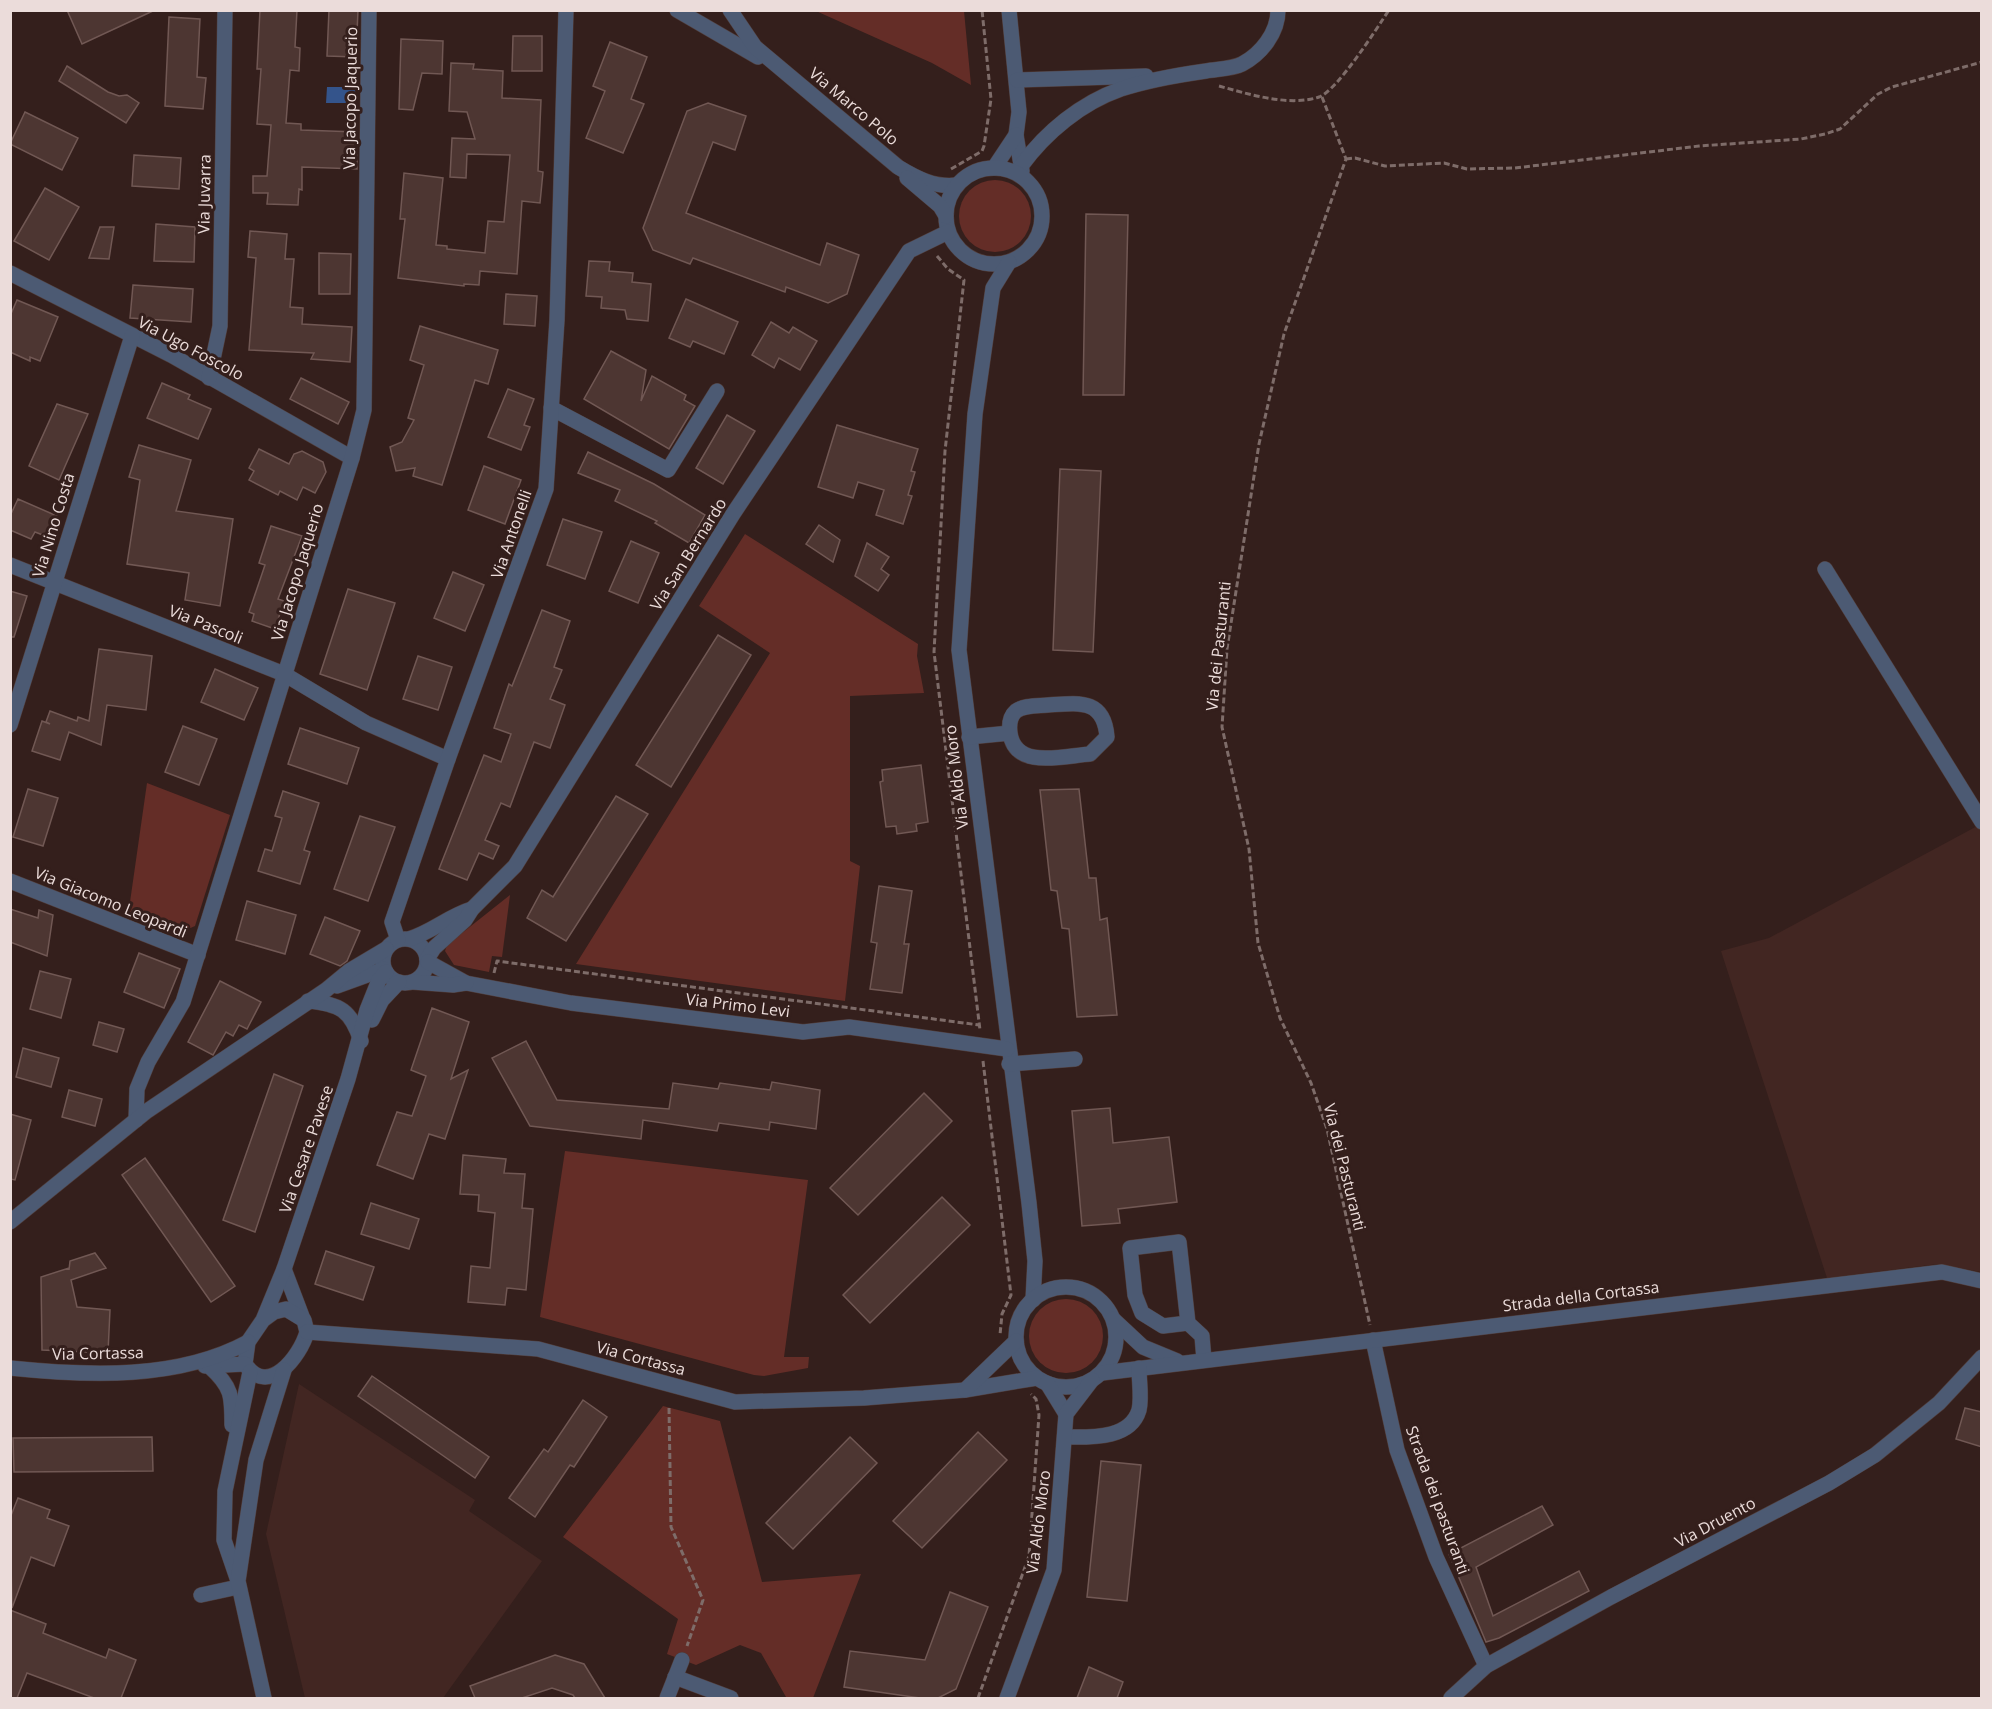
<svg xmlns="http://www.w3.org/2000/svg" width="1992" height="1709" font-family="'Open Sans',sans-serif">
	<style>
		.built { fill: #422622 }
		.green { fill: #642d27 }
		.water { fill: #34548b }
		.building { fill: #4d3632; stroke: #715854; stroke-width: 1.5 }
		.lines { fill: none; stroke-linecap: round; stroke-linejoin: round }
		.minor-casing { stroke: #513d3a; stroke-width: 16 }
		.path { stroke: #7e6c69; stroke-width: 3; stroke-dasharray: 6 3; stroke-linecap: butt }
		.minor { stroke: #4c5a73; stroke-width: 15 }
		.labels { text-anchor: middle; dominant-baseline: central; stroke-width: 6; stroke-linejoin: round; paint-order: stroke }
		.street-label { font-size: 16px; fill: #ebdcda; stroke: #341f1c }
	</style>
	<rect width="100%" height="100%" fill="#341f1c"/>
	<g class="built">
		<polygon points="1981,824 1981,1272 1938,1264 1827,1278 1721,951 1769,938"/>
		<polygon points="299,1384 475,1500 469,1511 542,1561 443,1698 305,1698 266,1534"/>
	</g>
	<g class="green">
		<polygon points="816,11 964,11 971,85 932,63"/>
		<circle cx="995" cy="216" r="36"/>
		<polygon points="745,534 918,644 917,656 924,693 850,696 850,861 860,866 845,1001 576,964 770,653 699,606"/>
		<polygon points="147,783 230,815 195,926 179,933 128,916"/>
		<polygon points="510,895 502,957 492,956 489,972 454,965 445,951 447,945"/>
		<polygon points="565,1151 808,1180 784,1357 809,1357 808,1368 764,1376 754,1375 540,1317"/>
		<circle cx="1066" cy="1336" r="37"/>
		<polygon points="663,1406 720,1421 762,1582 861,1574 813,1698 786,1697 761,1653 740,1645 696,1665 667,1654 678,1619 563,1537"/>
	</g>
	<polygon class="water" points="327,87 356,87 356,103 326,103"/>
	<g class="building">
		<polygon points="67,10 155,10 82,44"/>
		<polygon points="260,10 297,10 295,47 300,48 299,71 290,70 286,123 301,124 301,130 357,132 357,169 302,167 302,190 299,189 298,205 267,204 268,193 253,193 253,176 267,176 271,125 257,124 261,69 257,69"/>
		<polygon points="329,10 358,10 356,57 327,56"/>
		<polygon points="169,17 200,19 197,77 206,78 203,109 165,106"/>
		<polygon points="513,36 542,36 542,71 512,71"/>
		<polygon points="401,39 443,41 442,74 422,73 413,110 399,109"/>
		<polygon points="610,42 647,57 631,99 644,104 623,153 586,138 605,91 593,86"/>
		<polygon points="451,63 474,64 473,69 503,71 502,98 541,100 538,171 543,172 540,203 522,201 517,274 480,271 479,285 464,284 464,286 398,278 405,219 400,219 404,173 443,178 436,245 447,246 447,249 485,253 488,221 504,222 510,155 467,154 466,178 450,177 452,138 475,139 467,112 449,111"/>
		<polygon points="67,66 108,92 119,96 127,95 139,103 126,123 59,81"/>
		<polygon points="708,103 746,116 735,150 713,142 686,213 820,265 827,243 859,255 847,294 828,303 786,287 785,292 693,258 690,264 653,250 643,228 687,111"/>
		<polygon points="25,112 78,138 62,170 10,144"/>
		<polygon points="134,155 181,158 179,189 132,186"/>
		<polygon points="45,188 79,207 49,260 14,241"/>
		<polygon points="1086,214 1128,215 1124,395 1083,395"/>
		<polygon points="156,224 195,227 194,262 154,261"/>
		<polygon points="100,227 114,227 109,259 89,258"/>
		<polygon points="250,231 287,234 285,259 294,259 290,307 303,308 302,324 352,327 350,362 311,359 314,353 249,350 256,258 248,257"/>
		<polygon points="319,253 351,254 350,294 319,294"/>
		<polygon points="589,261 610,262 609,271 633,273 632,282 651,284 648,321 627,319 625,310 601,308 602,297 586,296"/>
		<polygon points="133,285 193,289 191,322 130,318"/>
		<polygon points="506,294 537,296 535,326 504,324"/>
		<polygon points="686,299 738,322 724,354 693,341 690,347 669,338"/>
		<polygon points="17,300 58,317 40,361 30,357 30,361 10,352 10,316"/>
		<polygon points="771,322 789,333 793,327 817,341 800,370 779,358 774,368 752,355"/>
		<polygon points="420,326 498,350 488,384 475,380 442,485 413,476 415,468 396,471 390,447 402,442 414,420 408,418 424,365 410,360"/>
		<polygon points="611,351 646,370 641,401 652,376 686,395 684,400 695,406 669,449 584,399"/>
		<polygon points="301,378 349,402 338,424 290,399"/>
		<polygon points="162,383 190,395 188,399 211,409 198,439 147,418"/>
		<polygon points="508,389 534,399 524,425 530,427 521,450 488,437"/>
		<polygon points="57,404 88,414 59,480 29,466"/>
		<polygon points="727,415 755,431 723,484 696,468"/>
		<polygon points="837,425 918,449 911,471 915,472 908,495 912,496 903,524 876,515 884,490 858,482 853,498 818,487"/>
		<polygon points="139,445 191,460 176,511 233,519 220,606 185,600 189,573 127,564 140,480 129,477"/>
		<polygon points="259,449 289,464 294,454 302,451 323,462 326,472 315,493 303,487 297,500 280,491 278,495 249,480 254,471 249,468"/>
		<polygon points="588,452 654,484 705,515 689,543 655,523 657,521 615,501 620,490 578,473"/>
		<polygon points="484,466 521,480 505,524 468,510"/>
		<polygon points="1060,469 1101,471 1093,652 1053,650"/>
		<polygon points="18,499 57,516 48,537 35,532 31,539 10,530 10,516"/>
		<polygon points="563,519 602,532 585,579 547,565"/>
		<polygon points="819,525 840,540 833,562 806,544"/>
		<polygon points="271,526 302,536 278,599 284,601 275,629 252,621 254,614 249,612 265,565 259,563"/>
		<polygon points="631,541 659,553 638,603 609,591"/>
		<polygon points="867,543 889,557 881,569 889,575 878,591 855,576"/>
		<polygon points="453,572 484,585 465,631 434,618"/>
		<polygon points="348,589 395,603 367,690 320,674"/>
		<polygon points="10,591 27,596 14,637 10,637"/>
		<polygon points="542,610 570,621 554,667 562,670 550,699 565,705 550,748 534,742 510,807 501,803 485,840 499,846 493,859 479,853 467,880 439,869 484,755 501,762 511,734 494,728 509,684 512,686"/>
		<polygon points="718,635 751,655 671,787 636,765"/>
		<polygon points="99,649 152,656 146,710 107,705 101,745 69,732 60,760 32,751 42,721 50,724 46,722 50,711 77,721 78,717 89,721"/>
		<polygon points="418,656 452,667 438,710 403,699"/>
		<polygon points="215,669 258,688 244,720 201,702"/>
		<polygon points="183,726 217,739 199,785 165,772"/>
		<polygon points="300,728 359,748 347,784 288,764"/>
		<polygon points="921,765 928,822 916,824 917,831 897,834 896,826 886,827 880,782 883,781 882,770"/>
		<polygon points="28,789 58,798 43,846 13,837"/>
		<polygon points="1079,789 1089,878 1096,878 1100,920 1107,918 1117,1015 1077,1017 1069,929 1062,928 1057,891 1051,890 1040,790"/>
		<polygon points="283,791 319,803 304,850 310,852 300,884 258,871 265,849 272,851 282,818 275,816"/>
		<polygon points="616,796 648,814 566,941 527,918 542,890 553,897"/>
		<polygon points="360,816 395,827 368,901 334,889"/>
		<polygon points="879,886 912,891 904,944 909,944 902,993 870,989 877,943 871,942"/>
		<polygon points="247,901 296,915 285,954 236,940"/>
		<polygon points="10,909 38,918 39,910 53,915 47,956 10,942"/>
		<polygon points="325,917 360,931 347,961 340,966 310,954"/>
		<polygon points="139,953 180,969 164,1008 124,992"/>
		<polygon points="40,971 71,979 61,1018 30,1009"/>
		<polygon points="220,981 261,1002 247,1029 239,1025 233,1036 226,1032 213,1055 188,1042"/>
		<polygon points="432,1008 469,1022 451,1079 468,1070 445,1139 429,1134 413,1179 377,1165 397,1112 412,1116 426,1076 411,1070"/>
		<polygon points="99,1022 124,1029 117,1052 93,1045"/>
		<polygon points="526,1041 557,1100 669,1109 673,1083 718,1089 720,1083 770,1090 772,1082 820,1090 816,1129 770,1122 769,1130 719,1123 717,1131 643,1120 641,1139 530,1126 492,1058"/>
		<polygon points="23,1048 59,1058 51,1087 16,1077"/>
		<polygon points="274,1074 303,1086 255,1232 223,1220"/>
		<polygon points="69,1090 102,1099 95,1126 62,1117"/>
		<polygon points="924,1093 952,1121 858,1215 830,1188"/>
		<polygon points="1110,1108 1113,1143 1169,1137 1177,1202 1118,1209 1120,1223 1082,1226 1072,1111"/>
		<polygon points="10,1114 31,1120 15,1180 10,1179"/>
		<polygon points="463,1155 506,1159 504,1173 525,1174 522,1208 533,1209 526,1290 507,1288 505,1305 468,1302 471,1266 490,1268 495,1213 478,1211 479,1195 460,1194"/>
		<polygon points="145,1158 235,1286 211,1302 122,1175"/>
		<polygon points="942,1197 970,1225 870,1323 843,1295"/>
		<polygon points="371,1203 419,1219 409,1249 361,1234"/>
		<polygon points="326,1251 374,1267 363,1300 315,1284"/>
		<polygon points="95,1253 106,1268 71,1280 77,1307 110,1310 108,1353 42,1350 41,1277 69,1268 69,1270 70,1261"/>
		<polygon points="372,1376 489,1457 475,1478 358,1396"/>
		<polygon points="583,1400 607,1417 574,1467 570,1465 535,1517 509,1498 544,1449 548,1452"/>
		<polygon points="1965,1408 1982,1412 1982,1447 1956,1439"/>
		<polygon points="978,1432 1007,1460 922,1548 893,1521"/>
		<polygon points="152,1437 153,1471 14,1472 13,1438"/>
		<polygon points="850,1437 877,1463 793,1549 766,1523"/>
		<polygon points="1101,1461 1141,1465 1127,1601 1087,1597"/>
		<polygon points="18,1498 50,1510 47,1518 69,1526 54,1566 31,1557 12,1608 10,1518"/>
		<polygon points="1542,1506 1553,1525 1476,1567 1493,1616 1579,1571 1589,1591 1499,1638 1486,1642 1449,1554"/>
		<polygon points="950,1592 988,1607 956,1689 938,1698 920,1698 844,1687 850,1651 925,1660"/>
		<polygon points="10,1610 46,1624 43,1633 106,1658 109,1649 136,1660 121,1698 94,1698 27,1673 17,1698 10,1698"/>
		<polygon points="555,1655 584,1664 605,1698 575,1698 573,1695 552,1688 522,1698 475,1698 470,1686"/>
		<polygon points="1089,1667 1123,1682 1117,1698 1077,1698"/>
	</g>
	<g class="lines">
		<g class="minor-casing">
			<g id="minor">
				<polyline points="677,10 758,57"/>
				<path d="M 730,10 L 755,47 L 898,167 C 916,178 935,188 957,185"/>
				<polyline points="1009,10 1019,112 1016,135 1022,171"/>
				<polyline points="1017,80 1146,76"/>
				<path d="M 1021,166 C 1046,132 1081,103 1121,89 C 1148,80 1178,75 1206,71 C 1217,69 1232,69 1242,64 C 1261,54 1278,33 1278,10"/>
				<polyline points="994,168 1016,135"/>
				<circle cx="994" cy="216" r="48"/>
				<polyline points="907,178 940,206 946,216"/>
				<polyline points="1009,262 993,288 975,414 959,650 1029,1203 1035,1261 1033,1300"/>
				<polyline points="10,273 171,355 352,458"/>
				<polyline points="209,378 220,326 225,10"/>
				<polyline points="551,408 668,470 717,391"/>
				<polyline points="10,565 284,674 366,723 448,759"/>
				<polyline points="1825,569 1982,822"/>
				<polyline points="10,725 132,336"/>
				<path d="M 969,737 L 1010,733 C 1015,770 1063,756 1090,754 L 1107,737 C 1104,698 1078,703 1048,705 C 1038,706 1024,705 1016,711 C 1009,717 1009,725 1010,733"/>
				<polyline points="10,881 198,955"/>
				<circle cx="405" cy="961" r="22"/>
				<path d="M 409,939 C 432,932 449,916 472,909"/>
				<polyline points="398,940 392,922 448,759 546,489 557,320 566,10"/>
				<polyline points="427,959 434,948 465,920 472,909 515,866 733,514 909,251 948,232"/>
				<polyline points="428,962 466,983 571,1003 803,1032 849,1027 1007,1049"/>
				<polyline points="412,982 453,985 466,983"/>
				<polyline points="337,986 384,969"/>
				<path d="M 308,1001 C 340,1004 351,1010 361,1041"/>
				<polyline points="372,1020 382,1000 399,982"/>
				<polyline points="1009,1064 1075,1059"/>
				<polyline points="136,1120 137,1089 148,1062 183,1002 352,458 364,410 369,10"/>
				<polyline points="10,1222 147,1111 326,990 349,971 386,949"/>
				<polyline points="284,1269 303,1319"/>
				<circle cx="1066" cy="1337" r="50"/>
				<polyline points="1113,1319 1143,1347 1177,1361"/>
				<path d="M 263,1320 L 274,1312 L 286,1309 L 304,1320 L 307,1332 C 300,1357 268,1398 245,1364 L 248,1342 L 263,1320 L 284,1269 L 348,1079 L 367,1010 L 379,980 L 386,972"/>
				<polyline points="1188,1323 1163,1326 1142,1313 1135,1295 1130,1248 1179,1242 1188,1323 1202,1336 1204,1360"/>
				<polyline points="307,1332 538,1349 735,1402 864,1398 965,1390 1037,1378"/>
				<polyline points="1373,1340 1397,1450 1436,1557 1486,1666"/>
				<polyline points="205,1366 245,1364"/>
				<path d="M 210,1367 C 232,1387 232,1396 232,1425"/>
				<path d="M 10,1368 C 88,1376 178,1380 248,1342"/>
				<polyline points="1102,1373 1942,1272 1982,1281"/>
				<polyline points="1047,1383 1066,1414"/>
				<polyline points="965,1390 1016,1341"/>
				<path d="M 1065,1437 C 1089,1437 1130,1440 1139,1410 C 1142,1398 1139,1381 1139,1368"/>
				<polyline points="237,1578 224,1540 225,1491 250,1372"/>
				<polyline points="201,1595 238,1587"/>
				<polyline points="675,1677 731,1698"/>
				<polyline points="264,1698 238,1581 256,1460 284,1370"/>
				<polyline points="667,1698 682,1660"/>
				<polyline points="1007,1698 1054,1570 1066,1414 1092,1380"/>
				<polyline points="1451,1698 1486,1666 1611,1597 1829,1483 1875,1455 1939,1403 1982,1357"/>
			</g>
		</g>
		<g class="path">
			<path d="M 1219,86 C 1248,94 1289,107 1319,97 C 1337,91 1377,28 1389,10"/>
			<polyline points="1322,97 1346,159 1284,334 1259,444 1227,649 1222,727 1249,849 1258,943 1280,1018 1311,1083 1327,1129 1370,1325"/>
			<polyline points="1346,159 1355,158 1385,166 1444,163 1467,169 1515,168 1699,146 1801,139 1825,134 1840,129 1878,94 1892,87 1982,62"/>
			<polyline points="951,169 982,151 984,146 991,99 982,10"/>
			<polyline points="937,256 948,269 964,280 945,451 934,652 980,1030"/>
			<polyline points="494,973 497,961 979,1025"/>
			<polyline points="983,1061 1011,1295 1002,1314 1000,1335"/>
			<polyline points="669,1408 671,1527 703,1600 687,1646"/>
			<polyline points="978,1698 1029,1556 1039,1415 1036,1399 1031,1394"/>
		</g>
		<use href="#minor" class="minor"/>
	</g>
	<g class="labels">
		<g class="street-label">
			<text transform="translate(350 98) rotate(-89)">Via Jacopo Jaquerio</text>
			<text transform="translate(854 106) rotate(40)">Via Marco Polo</text>
			<text transform="translate(204 194) rotate(-89)">Via Juvarra</text>
			<text transform="translate(191 348) rotate(28)">Via Ugo Foscolo</text>
			<text transform="translate(53 525) rotate(-73)">Via Nino Costa</text>
			<text transform="translate(511 534) rotate(-71)">Via Antonelli</text>
			<text transform="translate(688 554) rotate(-58)">Via San Bernardo</text>
			<text transform="translate(297 572) rotate(-73)">Via Jacopo Jaquerio</text>
			<text transform="translate(206 624) rotate(22)">Via Pascoli</text>
			<text transform="translate(1218 646) rotate(-84)">Via dei Pasturanti</text>
			<text transform="translate(956 777) rotate(-97)">Via Aldo Moro</text>
			<text transform="translate(111 902) rotate(22)">Via Giacomo Leopardi</text>
			<text transform="translate(738 1005) rotate(7)">Via Primo Levi</text>
			<text transform="translate(306 1149) rotate(-71)">Via Cesare Pavese</text>
			<text transform="translate(1345 1167) rotate(76)">Via dei Pasturanti</text>
			<text transform="translate(1581 1296) rotate(-7)">Strada della Cortassa</text>
			<text transform="translate(98 1353) rotate(-1)">Via Cortassa</text>
			<text transform="translate(641 1358) rotate(15)">Via Cortassa</text>
			<text transform="translate(1438 1500) rotate(70)">Strada dei pasturanti</text>
			<text transform="translate(1038 1522) rotate(-83)">Via Aldo Moro</text>
			<text transform="translate(1715 1522) rotate(-28)">Via Druento</text>
		</g>
	</g>
	<rect width="1992" height="1709" fill="none" stroke="#ebdcda" stroke-width="24"/>
</svg>
